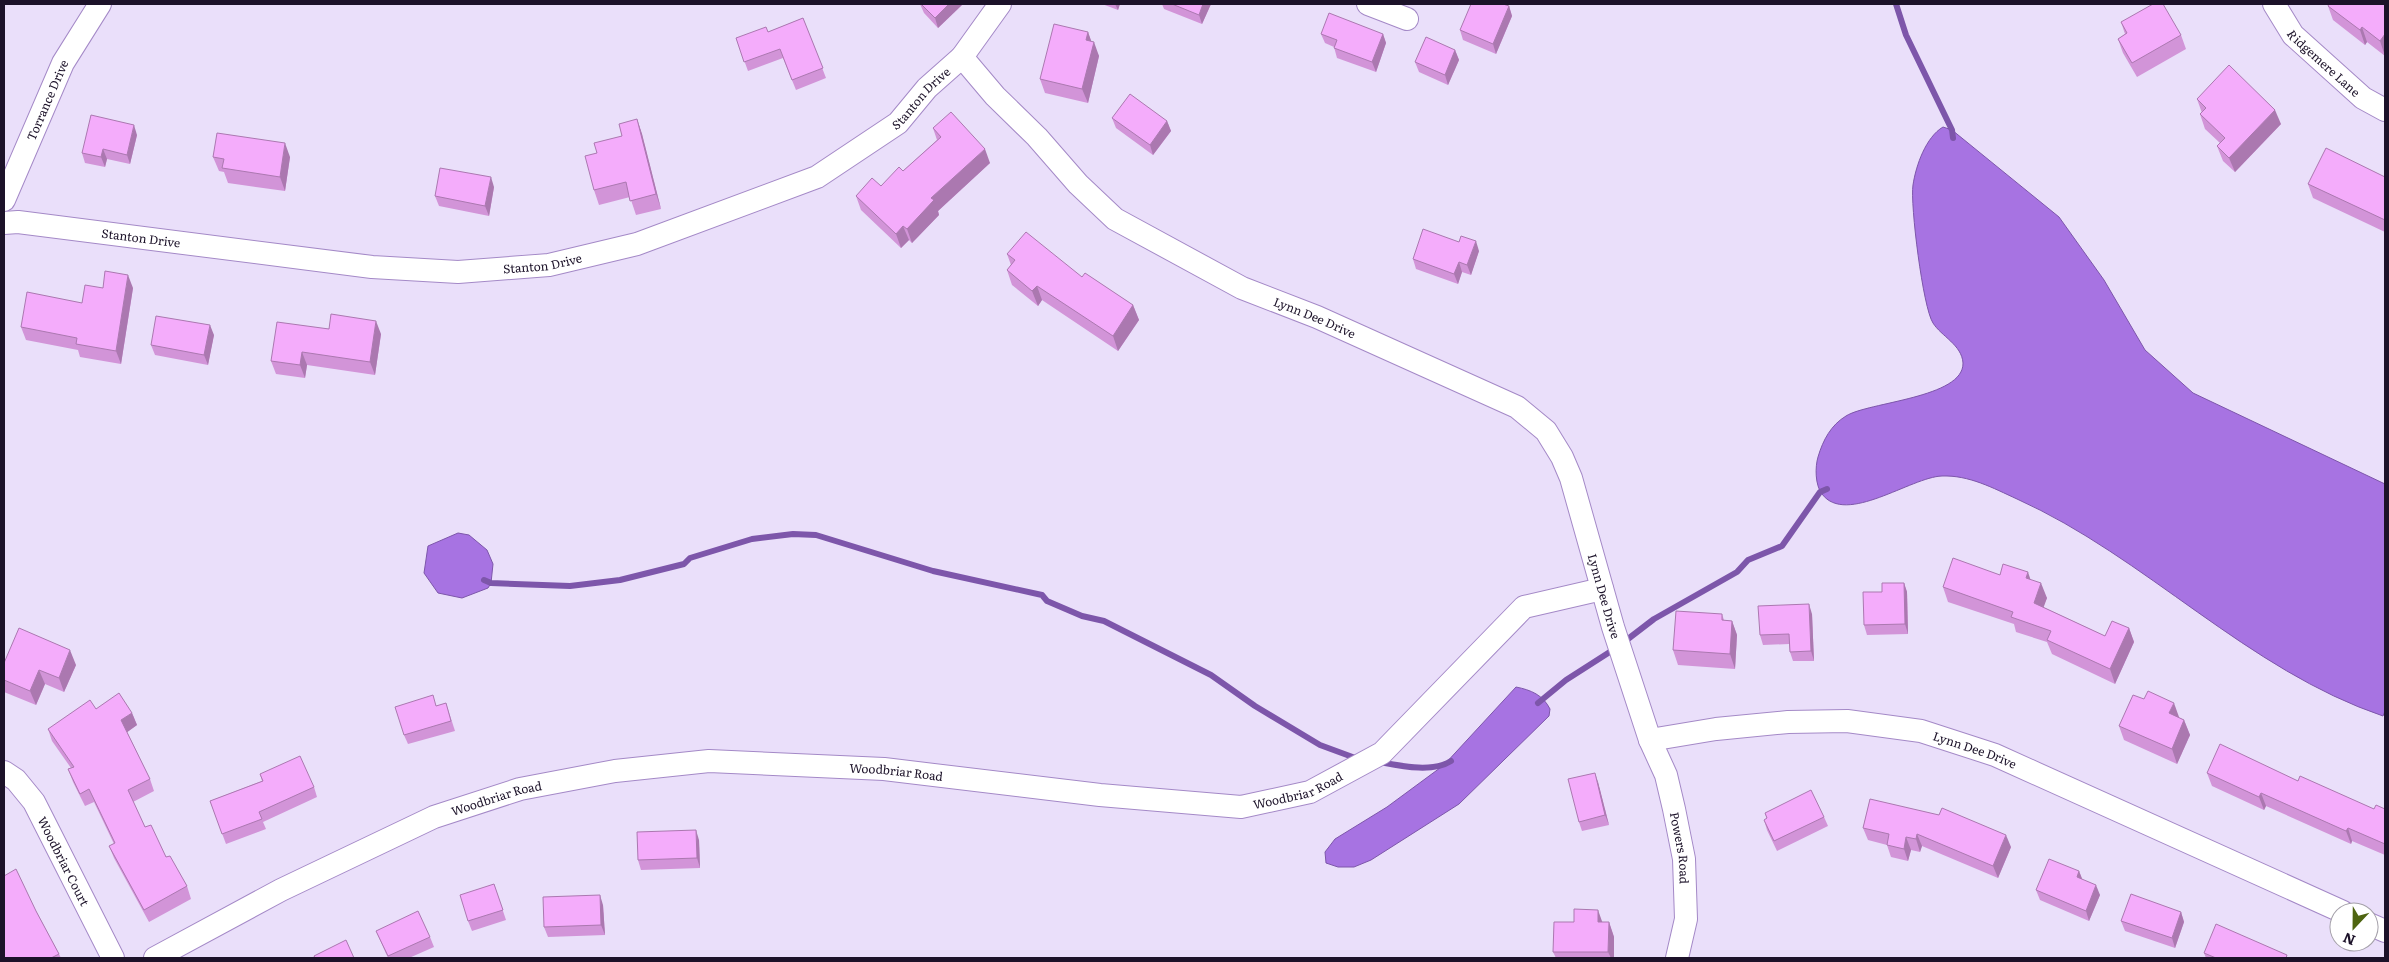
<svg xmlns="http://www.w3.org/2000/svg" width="2389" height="962" font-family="Literata,serif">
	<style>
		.water { fill: #a773e2; stroke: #7d56aa }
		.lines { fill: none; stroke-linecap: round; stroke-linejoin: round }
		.stream { stroke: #7d56aa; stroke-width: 6 }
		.street-casing { stroke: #a489c7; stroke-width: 24 }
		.street { stroke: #fff; stroke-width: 22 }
		.wall { fill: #d294d8 }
		.shaded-wall { fill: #ab78b0 }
		.building { fill: #f4acfb; stroke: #ab78b0 }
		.labels { text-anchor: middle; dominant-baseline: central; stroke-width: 4.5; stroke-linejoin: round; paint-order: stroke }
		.street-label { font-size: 12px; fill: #1c1229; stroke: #fff }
	</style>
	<rect width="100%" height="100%" fill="#eadffa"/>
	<g class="water">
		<path d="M 1943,127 L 1952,130 L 2059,217 L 2104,280 L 2145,350 L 2193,393 L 2385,484 L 2385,711 L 2383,716 C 2247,670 2146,557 2017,499 C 1993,488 1969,475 1942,476 C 1911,477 1846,526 1822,494 C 1815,485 1815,467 1818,457 C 1823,440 1831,425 1846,416 C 1868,402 1964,398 1963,363 C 1962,345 1941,336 1933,323 C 1923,308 1910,204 1913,185 C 1916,165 1926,137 1943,127 Z"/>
		<polygon points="458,533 469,535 487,550 493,564 491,583 488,588 462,598 438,593 424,573 428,546"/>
		<path d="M 1516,687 C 1531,690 1543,695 1550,709 L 1549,716 L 1459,804 L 1371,860 L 1354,867 L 1338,867 L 1326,863 L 1325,852 L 1335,839 L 1387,807 L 1444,765 Z"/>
	</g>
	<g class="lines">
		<g class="stream">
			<polyline points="1896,4 1906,35 1952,130 1953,138"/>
			<polyline points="484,580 491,583 570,586 620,580 684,564 690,558 752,539 793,534 816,535 933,571 1042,595 1047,601 1082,616 1104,621 1211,675 1255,706 1320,745 1358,759"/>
			<polyline points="1624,642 1654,619 1737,572 1748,560 1782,546 1820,492 1827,489"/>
			<polyline points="1538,703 1566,680 1616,648"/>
			<path d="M 1380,762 C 1401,766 1432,773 1451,761"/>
		</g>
		<g class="street-casing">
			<g id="street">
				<polyline points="1368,4 1407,19"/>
				<path id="s1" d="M 2274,4 L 2293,35 L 2363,98 L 2385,110"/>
				<path id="s2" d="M 962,57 L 995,96 L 1037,137 L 1078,184 L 1115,219 L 1242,288 L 1317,317 L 1517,407 L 1546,431 L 1562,457 L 1571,478 L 1613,627 L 1650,740 L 1666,775 L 1674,809 L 1684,859 L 1686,919 L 1677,958"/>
				<path id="s3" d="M 4,200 L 63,63 L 100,4"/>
				<path id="s4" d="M 4,223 L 18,222 L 372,267 L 458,272 L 549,265 L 637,244 L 817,177 L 898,123 L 927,88 L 962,57 L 1000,4"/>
				<path id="s5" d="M 1650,740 L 1716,729 L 1788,722 L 1847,721 L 1921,731 L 1995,755 L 2343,912"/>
				<path id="s6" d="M 4,772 L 16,780 L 34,802 L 113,958"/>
				<polyline points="2369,924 2385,931"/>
				<path id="s7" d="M 155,958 L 281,890 L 434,817 L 520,789 L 615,771 L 709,761 L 884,769 L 1100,795 L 1241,807 L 1310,792 L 1382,753 L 1524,607 L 1602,589"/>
			</g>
		</g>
		<use href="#street" class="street"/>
	</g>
	<g class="wall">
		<polygon points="920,4 963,4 938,28 924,13"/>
		<polygon points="1102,4 1120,4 1118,10"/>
		<polygon points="1162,4 1211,4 1202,24 1164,9"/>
		<polygon points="2385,4 2385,56 2367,42 2365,45 2333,20 2328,6"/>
		<polygon points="1509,6 1512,16 1496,54 1463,40 1460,30"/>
		<polygon points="803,18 826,78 796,90 783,58 748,71 736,38 768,32"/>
		<polygon points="2121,22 2181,35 2186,49 2137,77 2123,53 2118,39 2125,34"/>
		<polygon points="1088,32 1091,41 1099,56 1088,103 1045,93 1040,79"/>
		<polygon points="1321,34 1383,34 1386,43 1376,72 1337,58 1334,47 1325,43"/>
		<polygon points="1455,50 1459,60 1448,85 1419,72 1415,62"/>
		<polygon points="2197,99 2281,124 2235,172 2223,161 2217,146 2220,143 2205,129 2200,114 2202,113"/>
		<polygon points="1112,118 1167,121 1171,131 1153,155 1116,128"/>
		<polygon points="637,119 642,134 661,209 636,215 630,197 599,205 594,190 597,153 622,136"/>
		<polygon points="933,128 990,163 938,211 939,215 912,243 909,240 901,248 861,210 856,196 881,186 903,171 937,140"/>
		<polygon points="137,135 130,164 107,159 105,167 85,163 82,153"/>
		<polygon points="213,157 290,157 285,191 228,183 224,172 219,171"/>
		<polygon points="2385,177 2385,232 2313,198 2308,184"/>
		<polygon points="494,187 489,216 439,206 435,196"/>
		<polygon points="1479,251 1471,275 1462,272 1458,284 1416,269 1413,259"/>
		<polygon points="1007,254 1082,277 1133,305 1139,320 1118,351 1042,300 1038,306 1012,285 1007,270 1011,265"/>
		<polygon points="103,288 133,288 121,364 80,357 78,350 26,340 21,327 82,303"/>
		<polygon points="329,329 381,334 375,375 307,365 305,378 276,374 271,361"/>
		<polygon points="214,335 208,365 155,355 151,345"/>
		<polygon points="2000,575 2030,580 2047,598 2043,607 2105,636 2129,628 2134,642 2115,684 2052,654 2047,642 2016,632 2014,624 1948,602 1943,587"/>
		<polygon points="1904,583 1907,592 1908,634 1867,635 1864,625 1882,592"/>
		<polygon points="1722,614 1724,620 1732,621 1737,635 1735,669 1678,665 1673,650"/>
		<polygon points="1812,614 1814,661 1793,661 1790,652 1789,644 1763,645 1760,635"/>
		<polygon points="4,663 76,665 64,692 45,684 36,705 4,692"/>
		<polygon points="2144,699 2184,720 2190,735 2177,764 2124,740 2119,726"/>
		<polygon points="446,703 455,731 408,744 404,735 437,706"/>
		<polygon points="96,709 132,713 137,725 127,732 150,779 154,791 133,802 145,827 187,886 191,899 149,922 114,858 109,846 114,844 94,802 85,806 73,782 68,769 71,768 52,741 48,729"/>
		<polygon points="2207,773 2298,781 2374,809 2385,809 2385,855 2352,841 2351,844 2266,806 2264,810 2212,786"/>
		<polygon points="260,774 314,787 317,797 263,822 266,829 226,844 210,801 262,781"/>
		<polygon points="1598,782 1609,825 1582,831 1579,822"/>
		<polygon points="1870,799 2011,847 1998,878 1922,846 1920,852 1911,850 1908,861 1891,857 1887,845 1868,840 1863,828"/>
		<polygon points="1765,813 1824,817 1828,826 1777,851 1767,830 1764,820 1767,819"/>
		<polygon points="699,840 700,868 641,870 638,860"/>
		<polygon points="2079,871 2082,879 2100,895 2089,921 2040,900 2036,890"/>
		<polygon points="494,884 506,920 472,931 468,921"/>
		<polygon points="603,905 605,935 548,937 544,927"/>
		<polygon points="36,911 59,954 61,958 4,958"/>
		<polygon points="2181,912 2184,922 2175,948 2125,931 2121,921"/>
		<polygon points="1603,922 1609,922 1614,937 1614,958 1556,958 1553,952"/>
		<polygon points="376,931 430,937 434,947 409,958 388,958"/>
		<polygon points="2204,953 2289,958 2206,958"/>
	</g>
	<g class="shaded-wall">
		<polygon points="949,4 963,4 938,28 935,18"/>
		<polygon points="1115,4 1120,4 1118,10"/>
		<polygon points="1203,4 1211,4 1202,24 1199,15"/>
		<polygon points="1509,6 1512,16 1496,54 1493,44"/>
		<polygon points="2362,27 2367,42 2365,45 2360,30"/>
		<polygon points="1088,32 1093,46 1094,42 1099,56 1088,103 1082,89 1086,40"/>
		<polygon points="1383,34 1386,43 1376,72 1372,62"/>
		<polygon points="2385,34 2385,56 2380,41"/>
		<polygon points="1455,50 1459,60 1448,85 1445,75"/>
		<polygon points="2275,110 2281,124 2235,172 2229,158"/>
		<polygon points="637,119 642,134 661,209 656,194"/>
		<polygon points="1167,121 1171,131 1153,155 1150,145"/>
		<polygon points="134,125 137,135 130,164 127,155"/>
		<polygon points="285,143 290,157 285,191 280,177"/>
		<polygon points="103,149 107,159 105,167 101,157"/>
		<polygon points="985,149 990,163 938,211 939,215 912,243 907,229 931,198"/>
		<polygon points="491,177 494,187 489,216 485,206"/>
		<polygon points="903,226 909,240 901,248 896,234"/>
		<polygon points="1476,241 1479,251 1471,275 1467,265"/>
		<polygon points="1459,262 1462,272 1458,284 1454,274"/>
		<polygon points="128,275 133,288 121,364 116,351"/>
		<polygon points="1037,286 1042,300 1038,306 1032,291"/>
		<polygon points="1133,305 1139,320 1118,351 1113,336"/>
		<polygon points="376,321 381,334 375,375 370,362"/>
		<polygon points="210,325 214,335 208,365 204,355"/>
		<polygon points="302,352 307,365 305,378 300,365"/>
		<polygon points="2028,572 2033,587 2026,578"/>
		<polygon points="1904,583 1907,592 1908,634 1905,624"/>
		<polygon points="2041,583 2047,598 2040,617 2034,603"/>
		<polygon points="1809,604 1812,614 1814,661 1811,651"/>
		<polygon points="1732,621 1737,635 1735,669 1730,654"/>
		<polygon points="2129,628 2134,642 2115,684 2110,669"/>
		<polygon points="70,650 76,665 64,692 59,678"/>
		<polygon points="39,670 45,684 36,705 30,691"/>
		<polygon points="2174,703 2179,717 2174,728 2169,713"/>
		<polygon points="132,713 137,725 126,733 121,720"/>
		<polygon points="2184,720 2190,735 2177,764 2172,749"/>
		<polygon points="1595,773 1598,782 1609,825 1605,815"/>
		<polygon points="2261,793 2266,806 2264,810 2259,797"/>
		<polygon points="2348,828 2352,841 2351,844 2346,831"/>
		<polygon points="696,830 699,840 700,868 697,858"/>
		<polygon points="1917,834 1922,846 1920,852 1916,839"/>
		<polygon points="2006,835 2011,847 1998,878 1993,866"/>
		<polygon points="1906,837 1911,850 1908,861 1904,849"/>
		<polygon points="2079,871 2083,881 2077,877"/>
		<polygon points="2096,885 2100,895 2089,921 2086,911"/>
		<polygon points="600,895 603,905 605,935 601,925"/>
		<polygon points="1598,910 1603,924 1598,922"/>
		<polygon points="2181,912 2184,922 2175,948 2172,938"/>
		<polygon points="1609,922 1614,937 1614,958 1611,958 1608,952"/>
	</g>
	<g class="building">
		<polygon points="921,4 949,4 935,18"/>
		<polygon points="1172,4 1203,4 1199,15"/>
		<polygon points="1471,4 1503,4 1509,6 1493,44 1460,30"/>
		<polygon points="2153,4 2163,4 2181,35 2132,63 2118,39 2127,33 2121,22"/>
		<polygon points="2329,4 2385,4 2385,34 2380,41 2362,27 2360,30 2328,6"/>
		<polygon points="1329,13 1383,34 1372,62 1334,48 1337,40 1321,34"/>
		<polygon points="803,18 823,68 792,80 780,49 744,62 736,38 766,27 768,32"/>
		<polygon points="1054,24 1088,32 1086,40 1094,42 1082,89 1040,79"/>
		<polygon points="1426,37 1455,50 1445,75 1415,62"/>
		<polygon points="2229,65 2275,110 2229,158 2217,146 2225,138 2200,114 2206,108 2197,99"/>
		<polygon points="1130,94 1167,121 1150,145 1112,118"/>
		<polygon points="951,112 985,149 931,198 934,200 907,229 903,226 896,234 856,196 872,178 881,186 899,167 903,171 941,137 933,128"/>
		<polygon points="91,115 134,125 127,155 103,149 101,157 82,153"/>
		<polygon points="637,119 656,194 630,201 626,182 594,190 585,156 597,153 594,143 622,136 619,124"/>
		<polygon points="217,133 285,143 280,177 222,168 224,159 213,157"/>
		<polygon points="2326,148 2385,177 2385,220 2308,184"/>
		<polygon points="440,168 491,177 485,206 435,196"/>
		<polygon points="1423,229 1459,242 1461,236 1476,241 1467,265 1459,262 1454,274 1413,259"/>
		<polygon points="1026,232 1082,277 1085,273 1133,305 1113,336 1037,286 1032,291 1007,270 1015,260 1007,254"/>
		<polygon points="105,271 128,275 116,351 76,344 77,338 21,327 27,292 82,303 85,285 103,288"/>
		<polygon points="331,314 376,321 370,362 302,352 300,365 271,361 277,322 329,329"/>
		<polygon points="156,316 210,325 204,355 151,345"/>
		<polygon points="1953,558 2000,575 2003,564 2028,572 2026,578 2041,583 2034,603 2105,636 2112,621 2129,628 2110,669 2047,640 2051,631 2011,617 2013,612 1943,587"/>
		<polygon points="1882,583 1904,583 1905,624 1864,625 1863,592 1882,592"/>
		<polygon points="1809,604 1811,651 1790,652 1789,634 1760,635 1758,606"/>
		<polygon points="1676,611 1722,614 1722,620 1732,621 1730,654 1673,650"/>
		<polygon points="19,628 70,650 59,678 39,670 30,691 4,680 4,663"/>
		<polygon points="2148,691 2174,703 2169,713 2184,720 2172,749 2119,726 2133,695 2144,699"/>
		<polygon points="119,693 132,713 121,720 150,779 128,790 145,827 151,825 166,857 170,856 187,886 144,910 109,846 115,843 89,789 80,794 68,769 74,767 48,729 90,700 96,709"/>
		<polygon points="433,695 436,706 446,703 451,721 404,735 395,707"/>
		<polygon points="2220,744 2298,781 2300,776 2374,809 2376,805 2385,809 2385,844 2348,828 2346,831 2261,793 2259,797 2207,773"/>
		<polygon points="300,756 314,787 259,812 262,819 222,834 210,801 263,781 260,774"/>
		<polygon points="1595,773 1605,815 1579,822 1568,779"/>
		<polygon points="1811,790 1824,817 1774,841 1764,820 1767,818 1765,813"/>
		<polygon points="1870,799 1939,815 1942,808 2006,835 1993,866 1917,834 1916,839 1906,837 1904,849 1887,845 1889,834 1863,828"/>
		<polygon points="696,830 697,858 638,860 637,832"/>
		<polygon points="2049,859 2079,871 2077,877 2096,885 2086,911 2036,890"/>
		<polygon points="16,869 36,911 59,954 51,958 4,958 4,876"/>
		<polygon points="494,884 503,910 468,921 460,895"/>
		<polygon points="2131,894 2181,912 2172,938 2121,921"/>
		<polygon points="600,895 601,925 544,927 543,897"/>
		<polygon points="1574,909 1598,910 1598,922 1609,922 1608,952 1553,952 1554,922 1574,922"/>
		<polygon points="418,911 430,937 388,956 376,931"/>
		<polygon points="2216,924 2287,955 2286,958 2216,958 2204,953"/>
		<polygon points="346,940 354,958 315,958 314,956"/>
	</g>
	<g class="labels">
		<g class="street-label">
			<text stroke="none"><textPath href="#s1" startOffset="78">Ridgemere Lane</textPath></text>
			<text stroke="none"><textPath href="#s4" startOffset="962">Stanton Drive</textPath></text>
			<text stroke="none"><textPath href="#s3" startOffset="109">Torrance Drive</textPath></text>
			<text stroke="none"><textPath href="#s4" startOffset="138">Stanton Drive</textPath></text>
			<text stroke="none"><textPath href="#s4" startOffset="542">Stanton Drive</textPath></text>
			<text stroke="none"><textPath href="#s2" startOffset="446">Lynn Dee Drive</textPath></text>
			<text stroke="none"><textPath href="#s2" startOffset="881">Lynn Dee Drive</textPath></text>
			<text stroke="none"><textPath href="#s5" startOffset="330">Lynn Dee Drive</textPath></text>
			<text stroke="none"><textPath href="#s7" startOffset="782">Woodbriar Road</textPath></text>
			<text stroke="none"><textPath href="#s7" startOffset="1188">Woodbriar Road</textPath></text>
			<text stroke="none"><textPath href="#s7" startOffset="378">Woodbriar Road</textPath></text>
			<text stroke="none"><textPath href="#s2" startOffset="1145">Powers Road</textPath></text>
			<text stroke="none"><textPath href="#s6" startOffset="109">Woodbriar Court</textPath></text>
		</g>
	</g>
	<rect width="2389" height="962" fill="none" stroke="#1c1229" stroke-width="10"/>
	<g transform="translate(2354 927) rotate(202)"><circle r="24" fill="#ffffff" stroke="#a4a0a9"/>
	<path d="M0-4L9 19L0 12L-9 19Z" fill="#4e6410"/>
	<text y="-8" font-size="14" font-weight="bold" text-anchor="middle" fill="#1c1229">N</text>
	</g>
</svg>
